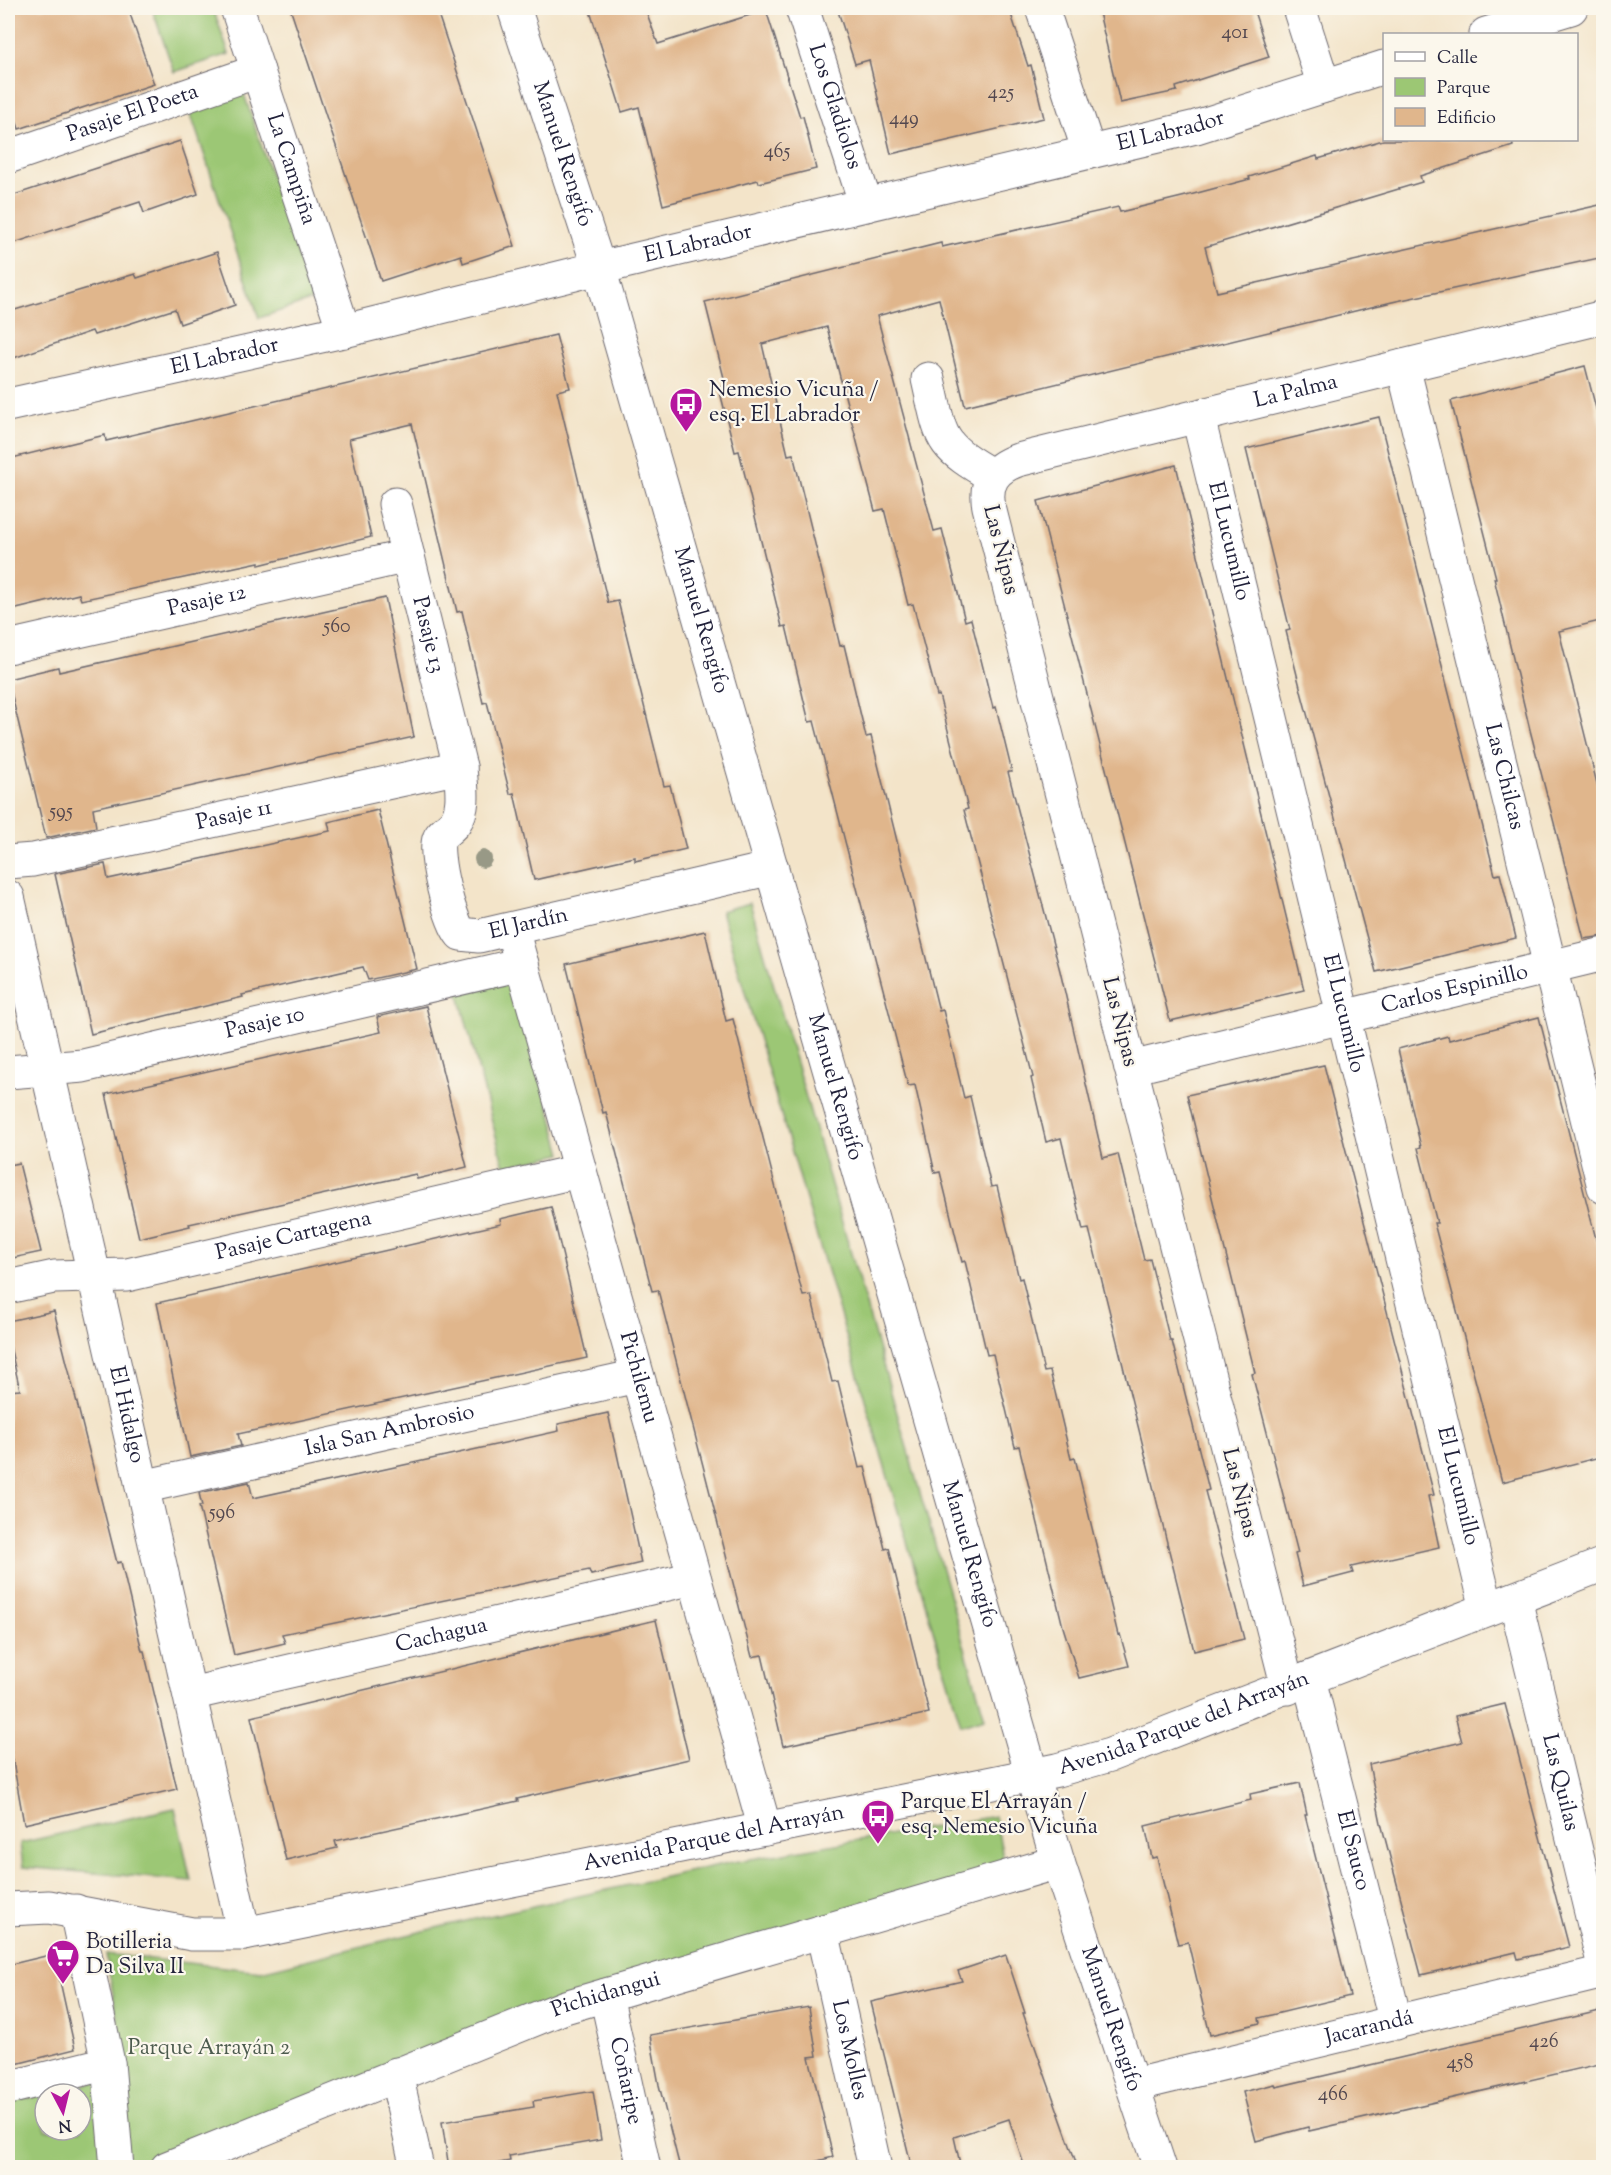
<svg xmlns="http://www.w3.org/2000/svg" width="1611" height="2175" font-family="'Sorts Mill Goudy',serif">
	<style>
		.green { fill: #9cc774; stroke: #5f7458; stroke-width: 1.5; fill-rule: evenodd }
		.building { fill: #e0b68c }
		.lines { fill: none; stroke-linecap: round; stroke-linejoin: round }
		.minor-casing { stroke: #6b666d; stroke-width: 35 }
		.tertiary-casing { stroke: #6b666d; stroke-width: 35 }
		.minor { stroke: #fff; stroke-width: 33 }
		.tertiary { stroke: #fff; stroke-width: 33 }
		.tree { fill: #989986 }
		.labels { text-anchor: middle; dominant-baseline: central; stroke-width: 4.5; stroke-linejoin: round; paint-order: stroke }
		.number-label { font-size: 20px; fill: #52474f }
		.street-label { font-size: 22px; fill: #22223b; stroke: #fbf7ec }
		.poi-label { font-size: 22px; fill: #22223b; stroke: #fbf7ec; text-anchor: start }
		.park-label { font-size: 22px; fill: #4d5c4f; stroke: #fbf7ec }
	</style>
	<rect width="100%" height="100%" fill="#fbf7ec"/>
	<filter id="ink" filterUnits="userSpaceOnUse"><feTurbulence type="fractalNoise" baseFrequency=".0167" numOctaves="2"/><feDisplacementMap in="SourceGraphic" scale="12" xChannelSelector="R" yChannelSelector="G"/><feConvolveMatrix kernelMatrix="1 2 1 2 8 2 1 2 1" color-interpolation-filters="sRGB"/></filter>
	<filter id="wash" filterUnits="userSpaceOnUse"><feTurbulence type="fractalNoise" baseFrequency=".008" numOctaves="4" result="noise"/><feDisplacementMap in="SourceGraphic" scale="24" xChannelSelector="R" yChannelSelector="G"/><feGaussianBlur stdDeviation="1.35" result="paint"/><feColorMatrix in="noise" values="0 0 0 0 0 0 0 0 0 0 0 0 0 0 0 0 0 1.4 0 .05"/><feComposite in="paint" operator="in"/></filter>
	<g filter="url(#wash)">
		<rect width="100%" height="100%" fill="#f3e4c9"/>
		<g class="green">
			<polygon points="152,8 213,8 229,54 174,72"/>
			<polygon points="243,91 313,300 259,318 189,109"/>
			<polygon points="750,903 985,1718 961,1725 721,911"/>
			<polygon points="513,975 562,1154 504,1167 458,991"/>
			<polygon points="175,1808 191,1881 23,1867 20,1843"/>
			<path d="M 995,1816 L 1005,1868 L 432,2048 L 145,2167 L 8,2167 L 8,2103 L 127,2074 L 106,1954 L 261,1971 L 448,1925 L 728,1863 ZM 45,2094 L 81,2094 L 81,2130 L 45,2130 Z"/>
		</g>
		<g id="blocks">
			<g class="building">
				<polygon points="8,8 128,8 154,84 19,129 8,95"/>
				<polygon points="290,8 436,8 515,246 463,263 461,255 381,281"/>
				<polygon points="589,8 645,8 658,44 766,10 800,117 803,116 816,169 759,183 758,180 663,205 639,107 622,112"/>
				<polygon points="837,8 1009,8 1028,66 1031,65 1044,118 891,154 869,60 855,64"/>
				<polygon points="1098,8 1253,8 1269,57 1176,87 1177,91 1120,103"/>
				<polygon points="1383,140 1512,140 1513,146 1420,176 1422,182 1205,247 1217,292 1604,204 1604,257 1392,302 965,406 939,299 877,316 934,531 942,529 965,621 971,619 993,708 996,707 1012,772 1008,772 1060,971 1103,1158 1118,1154 1144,1260 1150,1259 1170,1341 1172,1341 1209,1490 1205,1491 1244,1639 1194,1651 1089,1229 1083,1230 1061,1138 1046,1142 1031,1078 1033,1077 964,810 968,809 939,695 937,696 913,604 908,605 884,509 875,511 827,327 762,344 788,455 793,454 840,646 844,645 866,737 871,736 939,1011 943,1010 964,1098 970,1096 991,1187 997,1186 1019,1279 1022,1278 1044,1372 1050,1371 1071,1459 1075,1458 1118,1635 1120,1634 1129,1666 1079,1678 1063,1627 1019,1446 1015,1447 993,1354 987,1355 965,1261 962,1262 940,1172 935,1173 915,1085 908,1086 814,721 809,722 786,626 782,627 739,451 735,452 719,388 726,386 705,302 941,243 942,247 1118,207 1120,212 1186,196 1250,179 1249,177 1317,156 1318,159"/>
				<polygon points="180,141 198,194 144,213 140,202 8,245 8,197"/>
				<polygon points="217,252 235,305 180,324 175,309 94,335 92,331 8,360 8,312 135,274 137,278"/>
				<polygon points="556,335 570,388 557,391 608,603 618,601 664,786 670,785 686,849 635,861 635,857 534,880 514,793 510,794 487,702 483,703 462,611 457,612 412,424 349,439 371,537 259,565 259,562 81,600 79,594 8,611 8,459 105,435 106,441"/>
				<polygon points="1585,366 1604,439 1604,620 1559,631 1604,812 1604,936 1584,939 1530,730 1494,578 1496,578 1451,401"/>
				<polygon points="1379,417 1495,875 1500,874 1516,938 1376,972 1302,695 1286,631 1290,630 1246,449"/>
				<polygon points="1176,465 1304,990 1170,1021 1038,501"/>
				<polygon points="385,598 414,737 93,808 96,827 46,838 8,679 58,667 59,672"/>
				<polygon points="378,810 417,969 368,980 363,967 242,995 243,997 91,1034 55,874 105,864 108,879 330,831 328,822"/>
				<polygon points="705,931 726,1021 733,1019 803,1296 811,1295 832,1382 838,1381 859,1468 865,1467 885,1549 889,1548 929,1713 783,1746 762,1655 752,1657 658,1290 652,1291 606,1112 603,1113 566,964"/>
				<polygon points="426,1006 467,1167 417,1179 416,1174 189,1224 190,1226 139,1238 106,1094 381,1032 377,1017"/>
				<polygon points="1539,1017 1604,1270 1604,1456 1502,1482 1434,1223 1437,1223 1418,1148 1421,1147 1398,1049 1448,1036 1449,1040"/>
				<polygon points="1324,1065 1434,1495 1428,1496 1439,1547 1351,1567 1353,1573 1303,1586 1295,1554 1298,1553 1252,1374 1255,1373 1187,1095"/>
				<polygon points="19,1163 41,1252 8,1259 8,1165"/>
				<polygon points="551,1207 587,1358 238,1434 241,1446 190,1457 157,1303 501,1224 500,1219"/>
				<polygon points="54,1311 117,1563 121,1562 142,1651 144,1651 177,1789 24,1824 8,1733 8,1391 20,1390 8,1337 8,1321"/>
				<polygon points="608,1413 641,1563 591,1575 589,1570 282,1634 285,1643 234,1655 199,1506 202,1506 199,1493 249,1482 253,1498 559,1431 558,1424"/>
				<polygon points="656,1620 689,1759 517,1799 518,1801 335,1841 337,1848 286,1860 251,1717"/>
				<polygon points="1505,1704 1569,1947 1518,1959 1516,1952 1421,1975 1381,1823 1369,1764 1462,1742 1455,1716"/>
				<polygon points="1300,1783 1307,1815 1305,1815 1350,1996 1259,2018 1260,2023 1210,2035 1188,1942 1178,1944 1157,1857 1152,1858 1145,1826 1251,1800 1250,1794"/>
				<polygon points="54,1954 75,2049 8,2066 8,1965"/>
				<polygon points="1006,1955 1025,2013 1023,2013 1078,2168 1025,2168 1009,2119 954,2137 961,2168 912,2168 871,2002 962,1981 958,1971"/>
				<polygon points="809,2007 817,2056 809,2057 833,2157 791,2168 680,2168 659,2085 650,2035"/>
				<polygon points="1604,2010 1604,2063 1309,2131 1308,2127 1256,2141 1243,2092 1275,2084 1276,2087"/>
				<polygon points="593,2091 601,2140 509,2156 510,2161 475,2168 449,2168 442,2122 534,2107 533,2101"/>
			</g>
		</g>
	</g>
	<g filter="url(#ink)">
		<use href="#blocks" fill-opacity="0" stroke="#6b666d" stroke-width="1.5"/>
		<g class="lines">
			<g class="minor-casing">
				<g id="minor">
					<path id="s1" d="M 237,8 L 344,331"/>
					<path id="s2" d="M 802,8 L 866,205"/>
					<polyline points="1042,8 1089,152"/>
					<polyline points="1299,8 1324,86"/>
					<path id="s3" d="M 8,157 L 258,71"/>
					<path id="s4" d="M 1403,366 L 1604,1187"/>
					<path d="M 928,379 C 942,440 937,444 993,476"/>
					<path id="s5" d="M 8,405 L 344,331 L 599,268"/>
					<path id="s6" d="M 1198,417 L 1487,1609"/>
					<path id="s7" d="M 395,504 L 460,767 C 461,785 466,806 455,822 C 451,828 441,833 439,839 C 433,855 450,921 461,934 L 479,936 L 772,868"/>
					<path id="s8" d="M 8,647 L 408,556"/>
					<path id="s9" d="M 8,862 L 33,860 L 460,767"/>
					<path id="s10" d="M 8,897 L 244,1934"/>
					<path id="s11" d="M 512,929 L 765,1829"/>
					<path id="s12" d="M 1131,1068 L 1604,954"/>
					<path id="s13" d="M 8,1072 L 83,1066 L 522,964"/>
					<path id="s14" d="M 8,1287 L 54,1277 L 127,1275 L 579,1171"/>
					<path id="s15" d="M 142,1487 L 637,1376"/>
					<path id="s16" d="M 1515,1599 L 1604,1966"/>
					<path id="s17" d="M 1309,1679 L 1396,2023"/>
					<path id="s18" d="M 1288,1688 L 989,507 C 984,482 995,468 1018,460 L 1604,317"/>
					<path id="s19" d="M 190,1694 L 694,1578"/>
					<path id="s20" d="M 822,1931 L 875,2168"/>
					<path id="s21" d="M 606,1995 L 644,2168"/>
					<polyline points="108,2063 117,2168"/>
					<polyline points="396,2074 417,2168"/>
					<path id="s22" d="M 1134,2085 L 1604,1972"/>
					<polyline points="8,2088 108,2063 76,1911"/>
					<path id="s23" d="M 167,2168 L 565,2007 L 1058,1862"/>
				</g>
			</g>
			<g class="tertiary-casing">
				<g id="tertiary">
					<path id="s24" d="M 514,8 L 599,268 L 1032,1775 L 1058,1862 L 1160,2168"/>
					<polyline points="1486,34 1571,8"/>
					<path id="s25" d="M 599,268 L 1196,127 L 1384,67"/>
					<path id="s26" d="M 8,1909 L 49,1907 L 192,1934 L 244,1934 L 1057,1770 L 1110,1755 L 1604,1564"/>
				</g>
			</g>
			<use href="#minor" class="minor"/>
			<use href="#tertiary" class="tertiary"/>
		</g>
		<circle class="tree" cx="483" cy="859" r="9"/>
	</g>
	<defs>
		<g id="bus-pin" transform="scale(1.725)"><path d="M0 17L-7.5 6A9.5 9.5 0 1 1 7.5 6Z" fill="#b5179e" stroke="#fbf7ec"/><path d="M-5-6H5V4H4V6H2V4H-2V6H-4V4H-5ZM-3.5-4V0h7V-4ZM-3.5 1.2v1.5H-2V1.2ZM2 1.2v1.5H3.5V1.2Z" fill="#fff"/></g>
		<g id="supermarket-pin" transform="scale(1.725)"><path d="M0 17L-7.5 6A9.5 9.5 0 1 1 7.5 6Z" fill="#b5179e" stroke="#fbf7ec"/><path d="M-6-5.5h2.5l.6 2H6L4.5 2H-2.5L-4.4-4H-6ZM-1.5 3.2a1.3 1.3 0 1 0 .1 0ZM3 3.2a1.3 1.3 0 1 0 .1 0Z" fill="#fff"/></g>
	</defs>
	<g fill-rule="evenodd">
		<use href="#bus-pin" x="686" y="404"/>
		<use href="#bus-pin" x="878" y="1816"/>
		<use href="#supermarket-pin" x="63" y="1956"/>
	</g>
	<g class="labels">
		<g class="number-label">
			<text x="1235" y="33">401</text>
			<text x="1001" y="93">425</text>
			<text x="904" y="119">449</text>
			<text x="777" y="152">465</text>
			<text x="337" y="627">560</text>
			<text x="61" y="812">595</text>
			<text x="222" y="1513">596</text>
			<text x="1544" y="2042">426</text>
			<text x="1460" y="2063">458</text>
			<text x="1333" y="2095">466</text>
		</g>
		<g class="street-label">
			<text stroke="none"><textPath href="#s2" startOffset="104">Los Gladiolos</textPath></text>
			<text stroke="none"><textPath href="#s3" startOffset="132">Pasaje El Poeta</textPath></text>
			<text stroke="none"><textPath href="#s25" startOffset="588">El Labrador</textPath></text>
			<text stroke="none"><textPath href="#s24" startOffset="154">Manuel Rengifo</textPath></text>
			<text stroke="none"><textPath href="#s1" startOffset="170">La Campiña</textPath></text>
			<text stroke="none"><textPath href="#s25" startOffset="102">El Labrador</textPath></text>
			<text stroke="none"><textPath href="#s5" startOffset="222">El Labrador</textPath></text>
			<text stroke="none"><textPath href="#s18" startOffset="1566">La Palma</textPath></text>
			<text stroke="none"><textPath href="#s6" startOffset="128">El Lucumillo</textPath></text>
			<text transform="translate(1000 550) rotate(76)">Las Ñipas</text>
			<text stroke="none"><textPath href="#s8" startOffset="204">Pasaje 12</textPath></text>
			<text stroke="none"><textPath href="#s24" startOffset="640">Manuel Rengifo</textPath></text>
			<text stroke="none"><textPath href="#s7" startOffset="135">Pasaje 13</textPath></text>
			<text stroke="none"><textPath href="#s4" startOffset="423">Las Chilcas</textPath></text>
			<text stroke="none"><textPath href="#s9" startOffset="231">Pasaje 11</textPath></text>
			<text stroke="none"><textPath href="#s7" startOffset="519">El Jardín</textPath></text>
			<text stroke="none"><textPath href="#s12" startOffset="333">Carlos Espinillo</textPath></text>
			<text stroke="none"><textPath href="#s6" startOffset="614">El Lucumillo</textPath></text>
			<text transform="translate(1119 1022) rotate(76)">Las Ñipas</text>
			<text stroke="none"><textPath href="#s13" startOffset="262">Pasaje 10</textPath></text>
			<text stroke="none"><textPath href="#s24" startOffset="1126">Manuel Rengifo</textPath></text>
			<text stroke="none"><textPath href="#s14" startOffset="291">Pasaje Cartagena</textPath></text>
			<text stroke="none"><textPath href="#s11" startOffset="466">Pichilemu</textPath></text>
			<text stroke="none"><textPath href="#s10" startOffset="531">El Hidalgo</textPath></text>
			<text stroke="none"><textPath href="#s15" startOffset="254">Isla San Ambrosio</textPath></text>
			<text stroke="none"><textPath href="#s6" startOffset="1100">El Lucumillo</textPath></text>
			<text transform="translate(1239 1493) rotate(76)">Las Ñipas</text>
			<text stroke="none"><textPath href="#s24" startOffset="1612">Manuel Rengifo</textPath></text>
			<text stroke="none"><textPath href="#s19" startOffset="258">Cachagua</textPath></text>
			<text stroke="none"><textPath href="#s26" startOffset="1203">Avenida Parque del Arrayán</textPath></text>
			<text stroke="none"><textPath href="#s16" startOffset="189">Las Quilas</textPath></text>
			<text stroke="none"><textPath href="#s26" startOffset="718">Avenida Parque del Arrayán</textPath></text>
			<text stroke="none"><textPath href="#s17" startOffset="177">El Sauco</textPath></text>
			<text stroke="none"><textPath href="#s23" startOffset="472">Pichidangui</textPath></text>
			<text stroke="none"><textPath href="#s24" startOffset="2098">Manuel Rengifo</textPath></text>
			<text stroke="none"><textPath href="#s22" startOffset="242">Jacarandá</textPath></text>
			<text stroke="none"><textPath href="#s20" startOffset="122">Los Molles</textPath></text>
			<text stroke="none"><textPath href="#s21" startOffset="88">Coñaripe</textPath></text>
		</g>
		<g class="poi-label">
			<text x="709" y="391">Nemesio Vicuña /<tspan x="709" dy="25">esq. El Labrador</tspan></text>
			<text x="901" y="1803">Parque El Arrayán /<tspan x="901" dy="25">esq. Nemesio Vicuña</tspan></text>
			<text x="86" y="1943">Botilleria<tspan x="86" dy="25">Da Silva II</tspan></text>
		</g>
		<g class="park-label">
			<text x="209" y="2049">Parque Arrayán 2</text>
		</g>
	</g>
	<rect width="1611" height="2175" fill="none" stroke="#fbf7ec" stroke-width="30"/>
	<rect x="1383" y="33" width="195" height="108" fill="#fbf7ec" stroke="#a4a2a5" stroke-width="1.5"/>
	<rect x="1395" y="52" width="30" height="9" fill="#ffffff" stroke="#a4a2a5" stroke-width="1.5"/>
	<text x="1437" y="63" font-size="18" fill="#22223b">Calle</text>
	<rect x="1395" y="78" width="30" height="18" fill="#9cc774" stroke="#a4a2a5" stroke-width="1.5"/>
	<text x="1437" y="93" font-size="18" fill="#22223b">Parque</text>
	<rect x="1395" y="108" width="30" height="18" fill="#e0b68c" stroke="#a4a2a5" stroke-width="1.5"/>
	<text x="1437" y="123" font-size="18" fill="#22223b">Edificio</text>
	<g transform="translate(63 2112) rotate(173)"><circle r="28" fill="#fbf7ec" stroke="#a4a2a5" stroke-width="1.5"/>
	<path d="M0-4.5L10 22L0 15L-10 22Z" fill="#b5179e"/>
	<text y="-9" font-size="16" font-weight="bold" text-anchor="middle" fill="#22223b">N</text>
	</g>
</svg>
